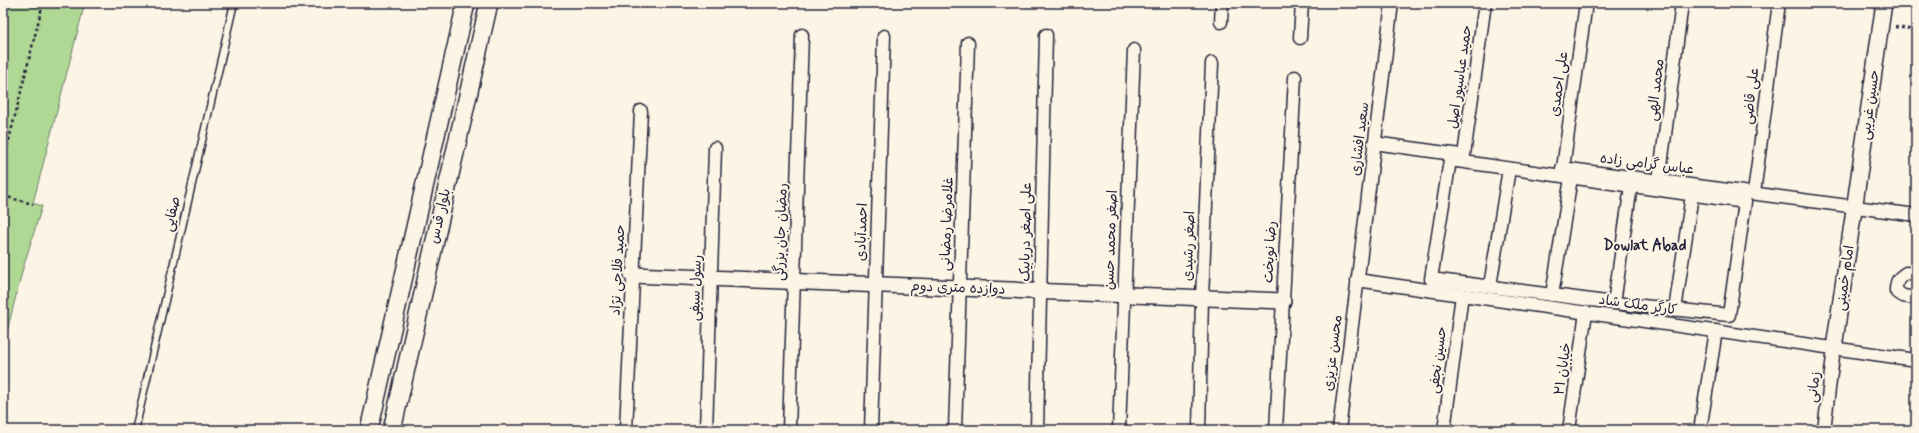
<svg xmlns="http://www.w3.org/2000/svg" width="1919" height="433" font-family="Mynerve,'Playpen Sans Arabic',sans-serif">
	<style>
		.green { fill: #b0d895; stroke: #697d68 }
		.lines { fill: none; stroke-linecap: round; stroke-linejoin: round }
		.service-casing { stroke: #22223b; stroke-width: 9 }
		.minor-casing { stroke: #22223b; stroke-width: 15 }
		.tertiary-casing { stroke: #22223b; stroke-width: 18 }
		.secondary-casing { stroke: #22223b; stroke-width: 20 }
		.path { stroke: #22223b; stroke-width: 2.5; stroke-dasharray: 3 3; stroke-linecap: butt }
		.service { stroke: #fcf5e5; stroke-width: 6 }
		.minor { stroke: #fcf5e5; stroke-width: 12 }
		.tertiary { stroke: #fcf5e5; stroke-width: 15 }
		.secondary { stroke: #fcf5e5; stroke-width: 17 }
		.labels { text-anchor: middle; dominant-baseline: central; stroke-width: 4; stroke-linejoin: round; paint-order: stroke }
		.street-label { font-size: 14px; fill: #22223b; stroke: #fcf5e5 }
		.neighbourhood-label { font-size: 15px; font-weight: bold; fill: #22223b; stroke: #fcf5e5 }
	</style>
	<rect width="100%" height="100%" fill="#fcf5e5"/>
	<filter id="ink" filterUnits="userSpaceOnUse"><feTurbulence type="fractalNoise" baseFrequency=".025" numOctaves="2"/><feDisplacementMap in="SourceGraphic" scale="8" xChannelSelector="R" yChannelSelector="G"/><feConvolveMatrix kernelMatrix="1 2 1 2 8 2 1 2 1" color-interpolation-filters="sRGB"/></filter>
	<g filter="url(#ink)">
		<polygon class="green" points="3,3 85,3 33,203 42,206 23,268 3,347"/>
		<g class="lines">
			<g class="service-casing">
				<polyline id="service" points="135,430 234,3"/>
			</g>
			<g class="minor-casing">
				<g id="minor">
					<polyline points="1221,22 1222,3"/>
					<polyline points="1300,38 1302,3"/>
					<polyline points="1374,143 1460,155"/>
					<polyline points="1464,155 1485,3"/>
					<polygon points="1450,160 1745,202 1729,315 1614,303 1431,279"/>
					<polyline points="1562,168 1916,215"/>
					<polyline points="1563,168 1586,3"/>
					<polyline points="1659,181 1682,3"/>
					<polyline points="1754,193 1779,3"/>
					<path d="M 1916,274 L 1906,273 C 1898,278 1896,281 1896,291 L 1903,296 L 1916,298"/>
					<polyline points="1357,280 1916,360"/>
					<polyline points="1490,286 1509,169"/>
					<polyline points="1552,295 1571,178"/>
					<polyline points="1614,303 1631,186"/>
					<polyline points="1675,310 1692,195"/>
					<polyline points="626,430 641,111"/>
					<polyline points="706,430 715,148"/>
					<polyline points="789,430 802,35"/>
					<polyline points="871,430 884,36"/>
					<polyline points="955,430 968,43"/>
					<polyline points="1037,430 1046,35"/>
					<polyline points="1119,430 1134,50"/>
					<polyline points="1199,430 1202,298 1212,63"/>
					<polyline points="1276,430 1295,77"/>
					<polyline points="1339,430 1392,3"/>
					<polyline points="1444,430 1462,295"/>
					<polyline points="1569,430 1586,312"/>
					<polyline points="1700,430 1716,331"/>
					<polyline points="1824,430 1834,348"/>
				</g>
			</g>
			<g class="tertiary-casing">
				<g id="tertiary">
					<polyline points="632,275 1283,301"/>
					<polyline points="1834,348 1884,3"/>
				</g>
			</g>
			<g class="secondary-casing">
				<g id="secondary">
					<polyline points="369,430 466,3"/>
					<polyline points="392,430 489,3"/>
				</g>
			</g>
			<g class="path">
				<polyline points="1895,27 1916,30"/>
				<polyline points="3,164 43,3"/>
				<polyline points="3,196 33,204"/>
			</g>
			<use href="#service" class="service"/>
			<use href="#minor" class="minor"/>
			<use href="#tertiary" class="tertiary"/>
			<use href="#secondary" class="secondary"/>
		</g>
	</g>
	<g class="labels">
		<g class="street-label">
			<text transform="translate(1460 77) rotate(-82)">حمید عباسپور اصل</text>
			<text transform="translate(1559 84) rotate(-82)">علی احمدی</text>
			<text transform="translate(1656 90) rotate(-83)">محمد الهی</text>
			<text transform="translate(1751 96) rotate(-83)">علی قاضی</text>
			<text transform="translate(1870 105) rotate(-82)">حسین غریبی</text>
			<text transform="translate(1360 139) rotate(-83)">سعید افشاری</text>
			<text transform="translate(1647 164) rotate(7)">عباس گرامی زاده</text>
			<text transform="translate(172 214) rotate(-77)">صفایی</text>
			<text transform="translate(440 216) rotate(-77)">بلوار قدس</text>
			<text transform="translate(947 224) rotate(-88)">غلامرضا رمضانی</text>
			<text transform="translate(781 232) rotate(-88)">رمضان جان بزرگی</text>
			<text transform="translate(862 232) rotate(-88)">احمدآبادی</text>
			<text transform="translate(1026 232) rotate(-89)">علی اصغر دریابیک</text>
			<text transform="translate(1111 240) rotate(-88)">اصغر محمد حسن</text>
			<text transform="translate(1189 246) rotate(-88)">اصغر رشیدی</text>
			<text transform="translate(1270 252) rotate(-87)">رضا نوبخت</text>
			<text transform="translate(618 270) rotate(-87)">حمید فلاحی نژاد</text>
			<text transform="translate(1845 278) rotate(-82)">امام خمینی</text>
			<text transform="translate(696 288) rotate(-88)">رسول سیفی</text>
			<text transform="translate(958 288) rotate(2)">دوازده متری دوم</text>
			<text transform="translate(1638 305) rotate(8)">کارگر ملک شاد</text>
			<text transform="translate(1333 353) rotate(-83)">محسن عزیزی</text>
			<text transform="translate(1438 360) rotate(-83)">حسین نجفی</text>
			<text transform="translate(1563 369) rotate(-82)">خیابان ۲۱</text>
			<text transform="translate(1814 387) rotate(-83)">زمانی</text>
		</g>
		<g class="neighbourhood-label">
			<text x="1645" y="246">Dowlat Abad</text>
		</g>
	</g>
	<rect width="1919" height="433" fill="none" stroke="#fcf5e5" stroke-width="16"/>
	<rect x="8" y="8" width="1903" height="417" fill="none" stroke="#22223b" stroke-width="1.5" filter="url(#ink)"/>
</svg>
